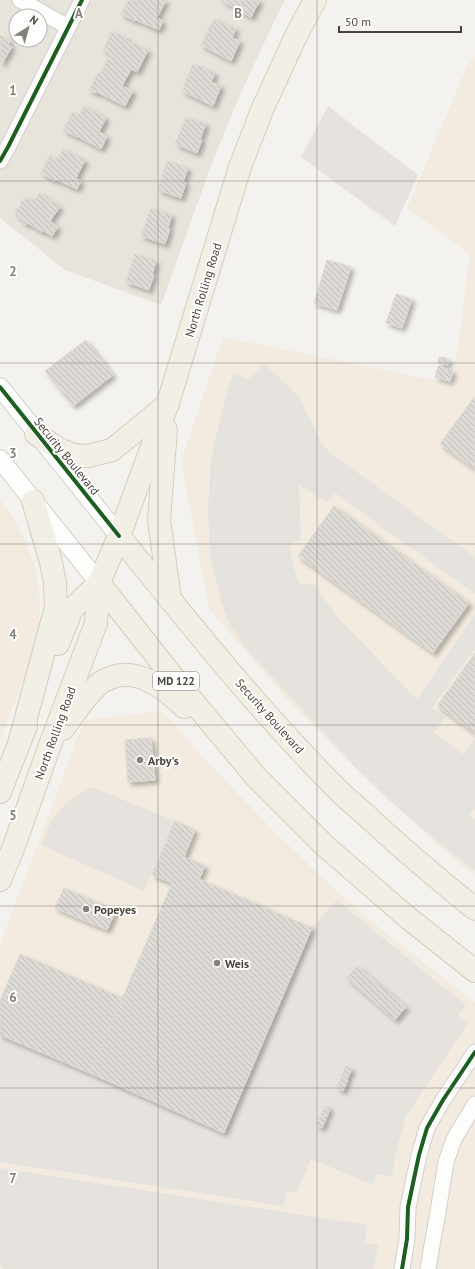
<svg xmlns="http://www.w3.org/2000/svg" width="475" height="1269" font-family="'PT Sans',sans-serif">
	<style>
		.residential { fill: #e7e4dc; fill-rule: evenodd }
		.commercial { fill: #f3ebdf }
		.parking { fill: #e6e3df }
		.building { fill: url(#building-back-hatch); stroke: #dcd9d4; filter: url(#shadow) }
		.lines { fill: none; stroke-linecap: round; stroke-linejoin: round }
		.minor-casing { stroke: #d2d0cb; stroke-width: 17 }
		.tertiary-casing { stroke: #d2d0cb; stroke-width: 20 }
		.primary-casing { stroke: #d6cebb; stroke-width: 24 }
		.minor { stroke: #fdfdfc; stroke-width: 15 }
		.tertiary { stroke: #fdfdfc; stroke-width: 18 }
		.primary { stroke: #f2efe6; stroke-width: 22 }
		.cycleway-casing { stroke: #fff; stroke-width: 6 }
		.cycleway { stroke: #1b5e20; stroke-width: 4 }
		.grid { fill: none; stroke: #868178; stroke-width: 1; stroke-opacity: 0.55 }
		.poi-dot { fill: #868178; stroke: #fff; stroke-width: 1.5 }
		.labels { text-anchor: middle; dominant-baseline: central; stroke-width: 4; stroke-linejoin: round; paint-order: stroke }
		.shield { fill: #fff; stroke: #817c74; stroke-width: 1 }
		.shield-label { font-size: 11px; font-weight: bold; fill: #4b4439 }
		.street-label { font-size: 12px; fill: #4b4439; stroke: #fff }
		.poi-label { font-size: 12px; font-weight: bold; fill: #4b4439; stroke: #fff; text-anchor: start }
		.grid-label { font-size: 13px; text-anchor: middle; font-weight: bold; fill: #868178; stroke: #fff; stroke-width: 4; stroke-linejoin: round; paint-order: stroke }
	</style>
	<defs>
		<pattern id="building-back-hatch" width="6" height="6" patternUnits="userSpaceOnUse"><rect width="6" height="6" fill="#dedbd6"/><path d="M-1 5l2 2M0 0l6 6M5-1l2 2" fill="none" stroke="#c0bdb8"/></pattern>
		<filter id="shadow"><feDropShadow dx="3.5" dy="3.5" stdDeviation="2" flood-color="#0004"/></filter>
	</defs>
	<rect width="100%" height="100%" fill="#f4f2ee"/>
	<path class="residential" d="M 0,0 L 285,0 L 274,22 L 239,97 L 212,163 L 161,305 L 65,270 L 0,218 ZM 16,16 L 40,16 L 40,40 L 16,40 Z"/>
	<g class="commercial">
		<polygon points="475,55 475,876 455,860 373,786 288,700 209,609 181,461 223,337 453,384 470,254 407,208 467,67"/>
		<polygon points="0,500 11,514 24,538 34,564 39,589 40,616 36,647 0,740"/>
		<polygon points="162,711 216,771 275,832 331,886 388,935 475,1002 475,1269 0,1269 0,944 84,720"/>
	</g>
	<g class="parking">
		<polygon points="328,106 418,175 395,226 301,157"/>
		<polygon points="264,364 287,384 299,397 312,422 320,441 332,454 475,557 475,594 335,493 327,503 299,485 301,540 289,543 293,565 300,585 314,584 338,618 417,699 475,614 475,649 432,708 445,717 434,733 463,754 475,737 475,807 469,816 475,820 475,871 450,852 395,805 355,767 247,650 228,622 222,604 210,557 208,507 211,460 221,413 233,373 249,379"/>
		<polygon points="92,787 175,821 144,891 41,845 50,824 60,810 73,798"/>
		<polygon points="337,900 410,960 466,1005 458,1016 468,1023 406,1116 395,1156 392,1177 377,1174 373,1185 311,1159 297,1193 287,1191 284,1206 0,1162 0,1035 224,1132 312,928"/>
		<polygon points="0,1168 368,1225 365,1243 378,1245 374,1269 4,1269 0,1263"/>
	</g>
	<g class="building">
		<polygon points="128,0 166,0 157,18 163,21 159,30 136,20 135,21 121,14"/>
		<polygon points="220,0 260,0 251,17 237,10 238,9"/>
		<polygon points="214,19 236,29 232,38 240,41 231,61 201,45"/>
		<polygon points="112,31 127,38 126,40 148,50 137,72 131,69 122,86 133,91 125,106 97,92 96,93 89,90 98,73 100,74 110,54 103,50"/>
		<polygon points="0,35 10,41 8,45 12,47 1,65"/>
		<polygon points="193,64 215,73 211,82 221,86 213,106 182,91"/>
		<polygon points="84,106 106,118 99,132 107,136 101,149 77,136 77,137 63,130 72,112 79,115"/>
		<polygon points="186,117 206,124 200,139 202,140 197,153 175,144"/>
		<polygon points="63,149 85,160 76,178 81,181 77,189 55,179 55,181 41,173 50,155 58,159"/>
		<polygon points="167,161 188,168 183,182 186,183 181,198 158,190"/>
		<polygon points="40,193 60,207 50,221 58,227 52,236 44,231 42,232 27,223 26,225 22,222 23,221 15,214 17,211 15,210 18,207 19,208 22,204 20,203 23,199 25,200 27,197 34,201"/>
		<polygon points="151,208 172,215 168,228 170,229 165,244 141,236"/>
		<polygon points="135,254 156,261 152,275 154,275 149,290 126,282"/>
		<polygon points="327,260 351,267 337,310 314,303"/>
		<polygon points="396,294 412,299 402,328 386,323"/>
		<polygon points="86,340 113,375 73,406 45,371"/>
		<polygon points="439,357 449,359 448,365 438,363"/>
		<polygon points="438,366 453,371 450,381 435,377"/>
		<polygon points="475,396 475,469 440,444"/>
		<polygon points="334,506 469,603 433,653 298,556"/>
		<polygon points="475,653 475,733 437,706"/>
		<polygon points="151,738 155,780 128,782 125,740"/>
		<polygon points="175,821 195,830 184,857 205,866 199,879 312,928 224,1133 90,1073 172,883 152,875"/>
		<polygon points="64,888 116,910 107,930 55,908"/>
		<polygon points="20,954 122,998 90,1073 0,1035 0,1001"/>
		<polygon points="357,966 406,1007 395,1020 347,978"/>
		<polygon points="346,1066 352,1069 347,1079 341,1077"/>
		<polygon points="342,1077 348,1080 343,1091 337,1088"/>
		<polygon points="325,1106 330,1108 327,1117 321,1115"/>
		<polygon points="320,1116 326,1119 322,1128 316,1125"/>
	</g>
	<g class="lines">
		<g class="minor-casing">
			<g id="minor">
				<polyline points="20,0 68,27"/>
				<polyline points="0,161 8,147 82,0"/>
				<polyline points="402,1269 407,1239 408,1207 419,1155 427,1128 443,1100 475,1052"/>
				<polyline points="428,1269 432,1245 438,1212 446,1162 454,1139 475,1104"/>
			</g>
		</g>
		<g class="tertiary-casing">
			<g id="tertiary">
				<polyline points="0,387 119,536"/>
				<polyline points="0,459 99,583"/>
			</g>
		</g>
		<g class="primary-casing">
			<g id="primary">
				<polyline points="166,430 159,520 170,599"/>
				<polyline points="36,434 61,450 74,455 88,456 112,450 168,404"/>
				<path d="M 119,536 C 189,623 259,711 338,790 C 347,799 358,808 367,816 C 402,849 438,879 475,909"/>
				<polyline points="99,583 176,681 256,777 324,845 407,917 475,971"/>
				<polyline points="58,644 72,609 99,583"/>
				<path d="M 63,729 C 74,714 85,697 98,685 C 100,682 105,680 108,679 C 135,665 166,689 184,707"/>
				<polyline points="20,740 56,607 55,583 51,562 33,501"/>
				<polyline points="0,792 26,726"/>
				<polyline points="0,880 14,846 50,745 96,623 99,583 119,536 168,403 240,167 262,110 296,36 315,0"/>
			</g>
		</g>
		<use href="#minor" class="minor"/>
		<use href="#tertiary" class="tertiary"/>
		<use href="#primary" class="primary"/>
		<g class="cycleway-casing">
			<g id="cycleway">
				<polyline points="0,161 8,147 82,0"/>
				<polyline points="0,387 119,536"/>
				<polyline points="402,1269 407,1239 408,1207 419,1155 427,1128 443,1100 475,1052"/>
			</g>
		</g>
		<use href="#cycleway" class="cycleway"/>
	</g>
	<path class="grid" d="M 158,0 L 158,1269M 317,0 L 317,1269M 0,181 L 475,181M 0,363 L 475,363M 0,544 L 475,544M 0,725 L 475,725M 0,906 L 475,906M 0,1088 L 475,1088"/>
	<g class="poi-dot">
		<circle cx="140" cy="760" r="4"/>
		<circle cx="86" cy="909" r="4"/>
		<circle cx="217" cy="963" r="4"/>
	</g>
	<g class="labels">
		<rect class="shield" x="153" y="672" width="46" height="18" rx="3"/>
		<g class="shield-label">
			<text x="176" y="681">MD 122</text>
		</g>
		<g class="street-label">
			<text transform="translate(203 290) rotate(-73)">North Rolling Road</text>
			<text transform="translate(67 456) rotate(51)">Security Boulevard</text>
			<text transform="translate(270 716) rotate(48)">Security Boulevard</text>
			<text transform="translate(55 733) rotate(-70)">North Rolling Road</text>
		</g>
		<g class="poi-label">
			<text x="148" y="760">Arby's</text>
			<text x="94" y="909">Popeyes</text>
			<text x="225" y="963">Weis</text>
		</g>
	</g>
	<g class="grid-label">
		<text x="79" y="18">A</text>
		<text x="238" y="18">B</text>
		<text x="13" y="95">1</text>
		<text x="13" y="276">2</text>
		<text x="13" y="458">3</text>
		<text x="13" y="639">4</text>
		<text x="13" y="820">5</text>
		<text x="13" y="1002">6</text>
		<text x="13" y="1183">7</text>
	</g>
	<g transform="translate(28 28) rotate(37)"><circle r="19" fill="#ffffff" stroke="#b7b4b0"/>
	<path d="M0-3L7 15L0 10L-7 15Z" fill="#868178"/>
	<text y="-6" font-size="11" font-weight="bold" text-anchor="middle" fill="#4b4439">N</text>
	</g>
	<path d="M339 26v6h122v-6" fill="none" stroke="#4b4439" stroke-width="2"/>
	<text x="345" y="26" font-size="12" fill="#4b4439" stroke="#ffffff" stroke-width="3" paint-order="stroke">50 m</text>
</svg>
